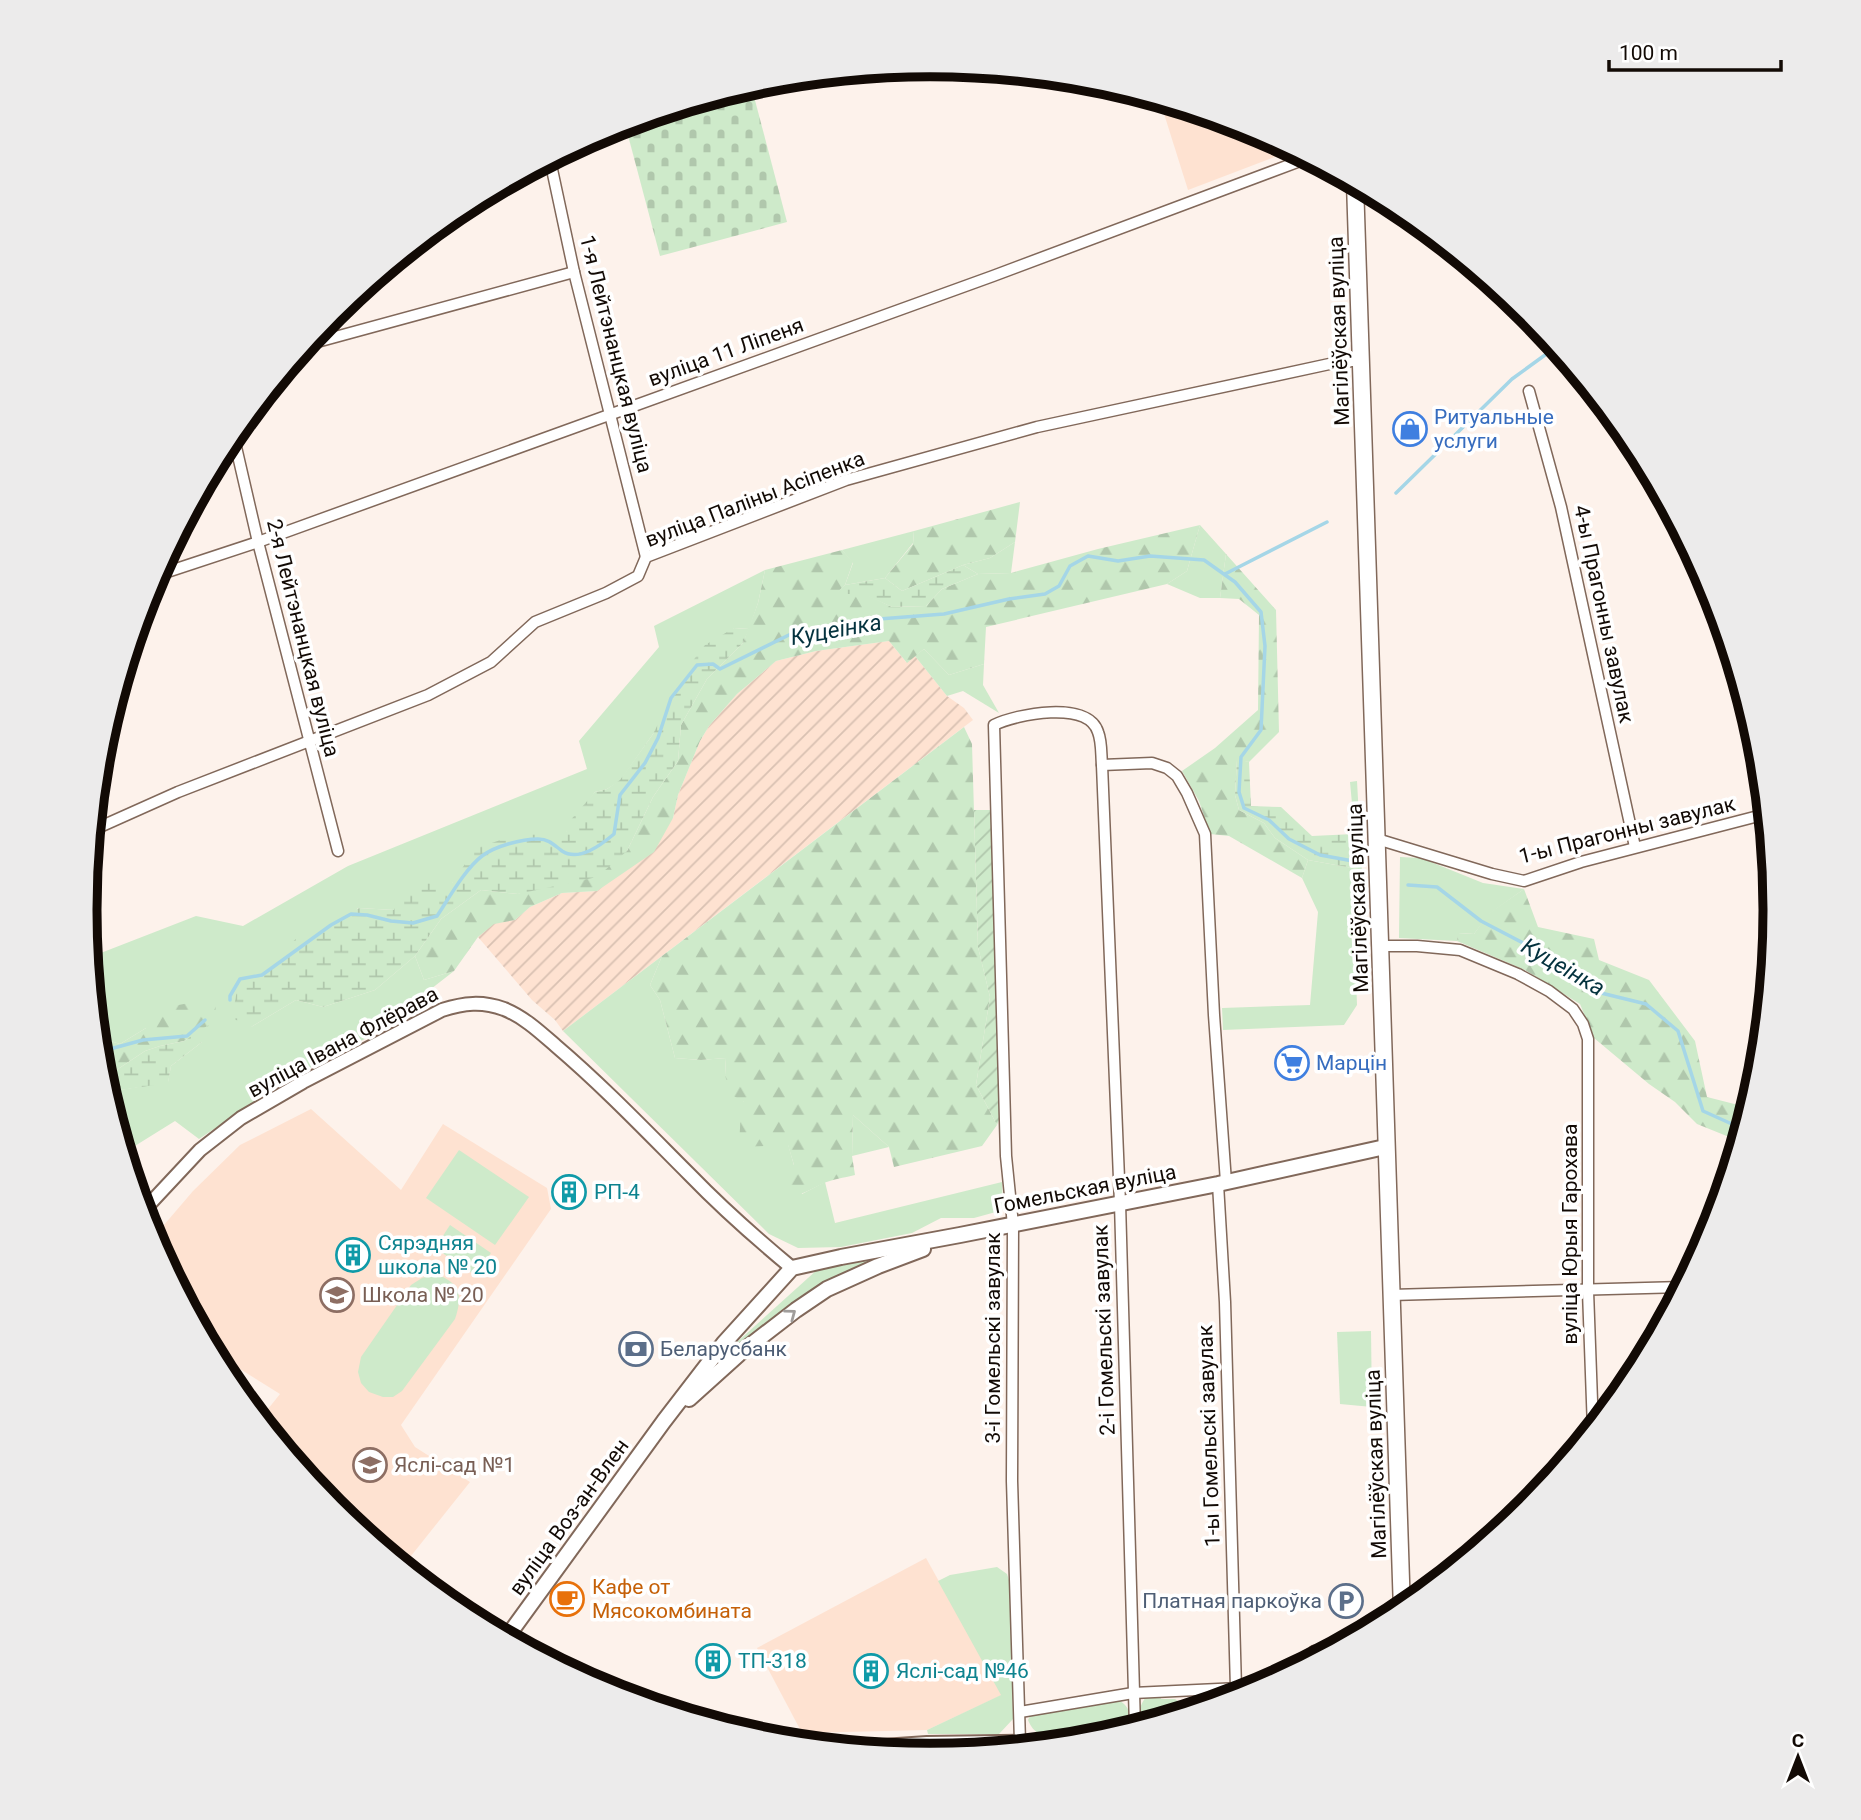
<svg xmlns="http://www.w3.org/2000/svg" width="1861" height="1820" font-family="Roboto,sans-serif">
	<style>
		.built { fill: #fee2d1 }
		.industrial { fill: url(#industrial-furrows) }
		.green { fill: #ceeaca }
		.forest { fill: url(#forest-firs) }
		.wetland { fill: url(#wetland-marsh) }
		.cemetery { fill: url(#cemetery-stones) }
		.garden { fill: url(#garden-furrows) }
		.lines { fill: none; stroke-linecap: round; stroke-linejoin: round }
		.stream { stroke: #a5d6e7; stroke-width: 3.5 }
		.minor-casing { stroke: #81685a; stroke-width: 13 }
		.tertiary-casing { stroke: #81685a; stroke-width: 16 }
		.secondary-casing { stroke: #81685a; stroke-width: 18 }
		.primary-casing { stroke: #81685a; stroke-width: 19 }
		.minor { stroke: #fff; stroke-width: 10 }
		.tertiary { stroke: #fff; stroke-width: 12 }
		.secondary { stroke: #fff; stroke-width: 14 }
		.primary { stroke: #fff; stroke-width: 16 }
		.oneway { stroke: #a09d9b }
		.labels { text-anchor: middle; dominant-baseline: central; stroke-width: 7; stroke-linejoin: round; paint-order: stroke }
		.street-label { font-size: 21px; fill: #120a05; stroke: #fff }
		.shop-label { font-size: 21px; fill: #366cbe; stroke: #fff; text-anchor: start }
		.culture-label { font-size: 21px; fill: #0d838f; stroke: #fff; text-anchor: start }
		.education-label { font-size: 21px; fill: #785e54; stroke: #fff; text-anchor: start }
		.service-label { font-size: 21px; fill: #4e5e75; stroke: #fff; text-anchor: start }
		.food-label { font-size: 21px; fill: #c56008; stroke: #fff; text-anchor: start }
		.water-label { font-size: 23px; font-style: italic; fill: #04323e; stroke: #fff }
		.rim { fill: none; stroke: #120a05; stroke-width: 9 }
	</style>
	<defs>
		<pattern id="industrial-furrows" width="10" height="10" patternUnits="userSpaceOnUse" patternTransform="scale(1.75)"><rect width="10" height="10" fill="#fee2d1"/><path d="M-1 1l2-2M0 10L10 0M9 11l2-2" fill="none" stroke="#d9c1b2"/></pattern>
		<pattern id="forest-firs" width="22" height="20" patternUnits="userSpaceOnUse" patternTransform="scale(1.75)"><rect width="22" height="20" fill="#ceeaca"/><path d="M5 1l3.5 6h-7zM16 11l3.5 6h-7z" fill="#b0c7ac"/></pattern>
		<pattern id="wetland-marsh" width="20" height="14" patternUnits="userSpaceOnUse" patternTransform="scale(1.75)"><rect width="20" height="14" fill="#ceeaca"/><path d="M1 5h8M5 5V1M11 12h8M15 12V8" fill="none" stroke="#b0c7ac"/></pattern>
		<pattern id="cemetery-stones" width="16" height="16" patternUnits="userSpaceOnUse" patternTransform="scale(1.75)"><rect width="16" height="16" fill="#ceeaca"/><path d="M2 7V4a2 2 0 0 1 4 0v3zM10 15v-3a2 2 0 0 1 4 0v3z" fill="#b0c7ac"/></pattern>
		<pattern id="garden-furrows" width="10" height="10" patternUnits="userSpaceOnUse" patternTransform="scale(1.75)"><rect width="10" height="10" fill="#ceeaca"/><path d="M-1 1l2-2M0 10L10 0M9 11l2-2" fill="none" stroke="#b0c7ac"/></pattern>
	</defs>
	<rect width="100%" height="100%" fill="#fdf2eb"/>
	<g class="built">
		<polygon points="1160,101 1254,129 1293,150 1188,190"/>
		<polygon points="311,1109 401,1190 443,1124 547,1188 551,1209 401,1425 415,1447 470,1482 403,1566 333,1507 260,1419 280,1394 213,1352 152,1239 193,1191 240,1145"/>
		<polygon points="926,1558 1002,1695 927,1730 802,1733 757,1648"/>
	</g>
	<polygon class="industrial" points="889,641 906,662 915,656 947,696 964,708 973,720 563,1031 555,1020 532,1000 478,937 494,923 515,920 530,907 562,893 597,891 673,818 678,795 700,741 709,726 737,694 776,661 816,651"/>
	<g class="green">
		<polygon points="1200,525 1226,554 1220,598 1200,598 1167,584 1187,571"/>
		<polygon points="914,531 913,543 885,578 845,585 853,563 842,550"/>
		<polygon points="1015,542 1011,573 978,574 963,565 990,558"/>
		<polygon points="765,570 758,603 749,629 734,628 653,734 620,781 607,789 595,792 566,832 529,832 452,883 394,910 358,908 251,1027 296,1000 323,1007 375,990 415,956 424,980 454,971 422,996 416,1012 287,1080 199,1139 175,1121 130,1149 125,1154 108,1096 114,1091 168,1082 171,1066 202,1042 146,1028 120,1044 98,1037 90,956 93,956 196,916 243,926 348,866 587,769 579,741 659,647 654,626"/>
		<polygon points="924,649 949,675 984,664 983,685 999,713 963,691 947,696 915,656"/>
		<polygon points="1357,781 1362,872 1354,921 1357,1005 1344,1025 1223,1030 1222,1008 1310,1005 1318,912 1302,878 1308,860 1358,869 1350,782"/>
		<polygon points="1400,857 1421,858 1483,883 1524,889 1489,914 1474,934 1459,933 1457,941 1399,938"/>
		<polygon points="662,956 650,985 660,1000 675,1058 700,1060 726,1058 725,1075 744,1102 788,1144 802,1194 825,1182 835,1223 1002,1182 1003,1210 974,1218 941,1218 912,1233 841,1247 798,1248 769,1234 563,1031"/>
		<polygon points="853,1115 889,1147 852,1156"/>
		<polygon points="459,1150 529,1197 495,1245 426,1198"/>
		<polygon points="450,1225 491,1253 475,1275 435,1248"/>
		<polygon points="894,1254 739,1348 735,1344 818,1269 844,1262"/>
		<path d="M 436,1274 C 460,1283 463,1295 455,1319 L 402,1391 L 393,1397 L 383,1397 L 369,1392 L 361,1383 L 358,1372 L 361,1357 L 411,1285 L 422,1278 Z"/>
		<polygon points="1371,1331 1372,1407 1340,1404 1337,1332"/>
		<polygon points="997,1567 1007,1574 1010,1583 1013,1719 999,1734 928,1734 927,1730 1001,1695 938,1581 950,1575"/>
		<path d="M 1161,1695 L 1161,1699 L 1175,1699 L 1191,1710 L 1142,1725 C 1138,1713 1139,1705 1147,1696 Z"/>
		<path d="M 1116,1700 C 1131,1703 1135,1723 1121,1731 C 1119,1732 1111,1733 1109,1733 L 1041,1735 C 1034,1731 1031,1727 1028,1720 L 1030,1716 Z"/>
	</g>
	<g class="forest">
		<polygon points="1020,502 1015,542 990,558 963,565 902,591 885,578 913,544 914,531"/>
		<polygon points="1200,525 1187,571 1167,584 986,627 984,664 949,675 924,649 907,663 889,641 816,651 776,661 737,694 709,726 700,741 678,795 673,818 654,852 597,891 562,893 530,907 515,920 494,924 478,937 454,971 424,980 415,956 441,919 481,890 518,894 627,851 653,797 678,761 681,725 707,679 743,643 758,603 765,570 842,550 853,562 845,585 836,594 863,593 892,607 926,606 942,589 978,574 1011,573 1098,549"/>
		<polygon points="1226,554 1276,610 1279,732 1249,762 1237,760 1235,795 1239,810 1264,823 1275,838 1308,860 1302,878 1229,836 1210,834 1199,801 1182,771 1215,748 1258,710 1259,615 1239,599 1220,598"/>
		<path d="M 964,727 L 972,744 L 978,947 L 990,997 L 976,1085 L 997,1125 L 982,1146 L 894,1167 L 889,1147 L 853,1115 L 852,1156 L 855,1175 C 844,1178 832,1179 822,1184 C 797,1196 796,1201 773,1181 L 794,1165 L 788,1145 L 739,1147 L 741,1109 L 744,1102 L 730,1094 L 725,1075 L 726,1058 L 701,1060 L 675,1058 L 660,1000 L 650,985 L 662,956 Z"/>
		<polygon points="1524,889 1538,927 1594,939 1599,960 1649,980 1695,1041 1707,1097 1750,1108 1739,1141 1697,1124 1675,1102 1649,1084 1594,1038 1580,1004 1525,970 1457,941 1458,933 1474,934 1488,914"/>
		<polygon points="216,998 215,1021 184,1041 160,1046 145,1051 103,1079 98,1037 120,1044 146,1028 157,1009"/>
	</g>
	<g class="wetland">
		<polygon points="963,565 978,574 942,589 926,606 892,607 863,594 835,594 845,585 885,578 902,591"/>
		<polygon points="734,628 749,629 743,643 707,679 681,725 678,761 653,797 627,851 597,877 518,894 481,890 441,919 415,956 375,990 323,1007 296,1000 251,1027 232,1018 237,990 297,938 359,908 394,910 402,891 431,878 452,883 476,848 529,831 566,832 568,823 595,792 607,789 620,780 653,734 685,671 705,645"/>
		<polygon points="1237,759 1249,762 1251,806 1281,807 1312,836 1354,834 1358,869 1308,860 1275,838 1264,823 1239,810 1235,795"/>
		<polygon points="215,1021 202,1042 171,1066 168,1083 114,1091 108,1096 103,1079 145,1051 160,1046 184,1041"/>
	</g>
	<polygon class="cemetery" points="751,85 787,222 660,256 625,124"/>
	<polygon class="garden" points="974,810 992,810 1001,1116 997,1125 976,1085 990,997 978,947"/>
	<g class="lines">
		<g class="stream">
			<polyline points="1396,493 1512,379 1556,347"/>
			<polyline points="1225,574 1327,522"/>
			<polyline points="1408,885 1437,887 1481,921 1550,957 1597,992 1646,1004 1678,1031 1703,1111 1743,1129"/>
			<path d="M 230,1000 L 230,996 L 240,979 L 262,975 L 331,925 L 351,914 L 367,915 L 391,921 L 413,923 L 437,916 C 449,898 465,869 482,856 C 495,846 522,839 538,839 C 549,839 554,845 562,851 C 579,862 601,845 614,834 L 620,795 L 645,763 L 658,738 L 671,698 L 697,665 L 713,664 L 720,669 L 795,632 L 879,619 L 944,614 L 1009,599 L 1045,594 L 1059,586 L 1070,566 L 1088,556 L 1118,561 L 1150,556 L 1204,560 L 1235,582 L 1261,612 L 1265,646 L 1261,730 L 1241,757 L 1239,792 L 1244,808 L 1269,820 L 1289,839 L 1320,855 L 1353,861"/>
			<polyline points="99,1052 143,1040 187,1036 205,1020"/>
		</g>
		<g class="minor-casing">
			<g id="minor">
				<polyline points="550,160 574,272 646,557"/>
				<polyline points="306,345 574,272"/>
				<polyline points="1529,391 1561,507 1635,847"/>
				<polyline points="233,434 258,542 338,851"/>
				<polyline points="155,576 258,542 993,276 1308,158"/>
				<polyline points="1748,707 1761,765"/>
				<polyline points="1102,765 1152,763 1167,768 1177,776 1187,793 1205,834 1214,1015 1226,1182"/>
				<polyline points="93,830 178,792 428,695 491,662 535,622 606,593 638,576 646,557 846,480 1037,427 1334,363 1361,360"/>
				<polyline points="1377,839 1492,874 1524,881 1581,862 1766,814"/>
				<polyline points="1380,946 1417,946 1460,950 1518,974 1549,991 1573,1009 1583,1024 1588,1039 1588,1291 1593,1429"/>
				<polyline points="1218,1184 1225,1302 1236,1688"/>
				<polyline points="1391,1295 1683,1287"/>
				<polyline points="1314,1651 1314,1659"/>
				<polyline points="1020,1712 1133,1693 1261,1687"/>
				<path d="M 1020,1742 L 1012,1481 L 1013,1225 L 1006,1156 L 994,725 C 1016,714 1088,700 1098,732 C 1102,742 1101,755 1102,765 L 1120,1203 L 1135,1727"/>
			</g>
		</g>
		<g class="tertiary-casing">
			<g id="tertiary">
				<path d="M 143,1211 L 200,1150 L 241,1118 L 303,1082 L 442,1010 C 464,1003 482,1001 504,1009 C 524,1017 540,1032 556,1046 C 603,1086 646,1131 690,1175 C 722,1208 757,1239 792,1268"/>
				<polyline points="853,1748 927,1743 1080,1741"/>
			</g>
		</g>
		<g class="secondary-casing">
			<g id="secondary">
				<polyline points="689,1399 739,1354 796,1310 827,1289 878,1266 923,1249"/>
				<polyline points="507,1637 664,1421 724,1343 792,1268 841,1257 960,1235 1218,1184 1385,1147"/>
			</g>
		</g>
		<g class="primary-casing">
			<path id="primary" d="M 1355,183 C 1370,659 1386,1135 1402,1611"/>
		</g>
		<use href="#minor" class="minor"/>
		<use href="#tertiary" class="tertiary"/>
		<use href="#secondary" class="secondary"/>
		<use href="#primary" class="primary"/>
	</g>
	<defs><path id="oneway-chevron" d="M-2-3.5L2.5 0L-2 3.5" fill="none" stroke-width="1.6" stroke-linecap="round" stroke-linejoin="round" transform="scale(1.75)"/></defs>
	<use class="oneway" href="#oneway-chevron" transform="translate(791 1314) rotate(-37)"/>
	<defs>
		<g id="shop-ring" transform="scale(1.75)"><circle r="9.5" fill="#fff" stroke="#3f7fe0" stroke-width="1.5"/><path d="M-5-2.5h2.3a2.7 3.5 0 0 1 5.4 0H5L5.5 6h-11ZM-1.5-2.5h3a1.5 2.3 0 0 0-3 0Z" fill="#3f7fe0"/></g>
		<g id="supermarket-ring" transform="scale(1.75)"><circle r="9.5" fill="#fff" stroke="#3f7fe0" stroke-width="1.5"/><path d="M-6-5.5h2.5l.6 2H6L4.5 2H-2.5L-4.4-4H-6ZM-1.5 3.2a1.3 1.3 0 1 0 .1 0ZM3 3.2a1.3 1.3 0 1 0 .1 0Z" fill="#3f7fe0"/></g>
		<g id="building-ring" transform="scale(1.75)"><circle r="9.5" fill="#fff" stroke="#0f9aa8" stroke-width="1.5"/><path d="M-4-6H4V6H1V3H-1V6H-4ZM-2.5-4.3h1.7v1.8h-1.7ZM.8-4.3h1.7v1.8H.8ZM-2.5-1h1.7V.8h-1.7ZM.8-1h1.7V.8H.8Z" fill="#0f9aa8"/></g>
		<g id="school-ring" transform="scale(1.75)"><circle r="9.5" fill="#fff" stroke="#8d6e63" stroke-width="1.5"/><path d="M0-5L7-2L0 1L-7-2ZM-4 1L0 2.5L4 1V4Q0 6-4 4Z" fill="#8d6e63"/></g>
		<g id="bank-ring" transform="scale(1.75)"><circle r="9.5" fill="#fff" stroke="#5c6f8a" stroke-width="1.5"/><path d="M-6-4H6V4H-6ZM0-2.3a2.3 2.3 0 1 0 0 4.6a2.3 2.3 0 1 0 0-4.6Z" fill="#5c6f8a"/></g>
		<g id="cafe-ring" transform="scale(1.75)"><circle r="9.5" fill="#fff" stroke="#e8710a" stroke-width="1.5"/><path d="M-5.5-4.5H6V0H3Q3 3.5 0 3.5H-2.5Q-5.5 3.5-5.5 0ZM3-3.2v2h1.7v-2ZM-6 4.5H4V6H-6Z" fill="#e8710a"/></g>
		<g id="parking-ring" transform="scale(1.75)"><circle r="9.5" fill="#fff" stroke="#5c6f8a" stroke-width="1.5"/><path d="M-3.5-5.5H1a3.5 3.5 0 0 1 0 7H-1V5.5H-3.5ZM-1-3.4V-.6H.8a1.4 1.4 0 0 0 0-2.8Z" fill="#5c6f8a"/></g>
	</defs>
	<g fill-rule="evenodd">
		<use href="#shop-ring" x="1410" y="429"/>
		<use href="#supermarket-ring" x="1292" y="1063"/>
		<use href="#building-ring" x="569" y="1192"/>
		<use href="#building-ring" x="353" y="1255"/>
		<use href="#school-ring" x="337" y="1295"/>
		<use href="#bank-ring" x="636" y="1349"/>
		<use href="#school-ring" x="370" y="1465"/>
		<use href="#cafe-ring" x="567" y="1599"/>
		<use href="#parking-ring" x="1346" y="1601"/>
		<use href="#building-ring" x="713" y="1661"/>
		<use href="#building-ring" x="871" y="1671"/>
	</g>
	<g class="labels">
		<g class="street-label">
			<text transform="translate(1339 331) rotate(-92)">Магілёўская вуліца</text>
			<text transform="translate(726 352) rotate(-20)">вуліца 11 Ліпеня</text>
			<text transform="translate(616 354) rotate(76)">1-я Лейтэнанцкая вуліца</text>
			<text transform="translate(755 499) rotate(-21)">вуліца Паліны Асіпенка</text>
			<text transform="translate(1604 614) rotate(78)">4-ы Прагонны завулак</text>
			<text transform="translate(303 638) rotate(76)">2-я Лейтэнанцкая вуліца</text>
			<text transform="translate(1627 830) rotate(-14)">1-ы Прагонны завулак</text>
			<text transform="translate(1358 898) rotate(-92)">Магілёўская вуліца</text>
			<text transform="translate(343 1042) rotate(-28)">вуліца Івана Флёрава</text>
			<text transform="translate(1085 1189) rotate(-11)">Гомельская вуліца</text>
			<text transform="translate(1570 1234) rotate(-90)">вуліца Юрыя Гарохава</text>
			<text transform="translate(1104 1330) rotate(-92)">2-і Гомельскі завулак</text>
			<text transform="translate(993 1338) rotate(-90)">3-і Гомельскі завулак</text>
			<text transform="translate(1209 1436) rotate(-92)">1-ы Гомельскі завулак</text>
			<text transform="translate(1376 1464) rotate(-92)">Магілёўская вуліца</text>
			<text transform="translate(569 1517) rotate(-54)">вуліца Воз-ан-Влен</text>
		</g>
		<g class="shop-label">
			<text x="1434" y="417">Ритуальные<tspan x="1434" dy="24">услуги</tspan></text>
			<text x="1316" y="1063">Марцін</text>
		</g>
		<g class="culture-label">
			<text x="594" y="1192">РП-4</text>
			<text x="378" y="1243">Сярэдняя<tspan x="378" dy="24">школа № 20</tspan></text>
			<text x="738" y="1661">ТП-318</text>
			<text x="896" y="1671">Яслі-сад №46</text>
		</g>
		<g class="education-label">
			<text x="362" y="1295">Школа № 20</text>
			<text x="394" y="1465">Яслі-сад №1</text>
		</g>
		<g class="service-label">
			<text x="660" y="1349">Беларусбанк</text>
			<text x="1322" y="1601" text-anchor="end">Платная паркоўка</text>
		</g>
		<g class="food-label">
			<text x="592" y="1587">Кафе от<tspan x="592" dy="24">Мясокомбината</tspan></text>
		</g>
		<g class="water-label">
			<text transform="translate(836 630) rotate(-10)">Куцеінка</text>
			<text transform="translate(1563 967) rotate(30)">Куцеінка</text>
		</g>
	</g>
	<path d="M0 0H1861V1820H0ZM97 910a833 833 0 1 1 1666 0a833 833 0 1 1-1666 0Z" fill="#ecebeb" fill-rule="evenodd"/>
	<path class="rim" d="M97 910a833 833 0 1 1 1666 0a833 833 0 1 1-1666 0Z"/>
	<g transform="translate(1798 1757)" stroke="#ffffff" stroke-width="5" paint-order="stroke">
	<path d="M0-5L12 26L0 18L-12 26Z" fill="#120a05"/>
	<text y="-10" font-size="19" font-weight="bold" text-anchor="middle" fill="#120a05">С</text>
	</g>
	<path d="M1609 60v10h172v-10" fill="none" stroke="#120a05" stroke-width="3.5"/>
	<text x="1619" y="60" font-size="21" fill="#120a05" stroke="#ffffff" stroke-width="5" paint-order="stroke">100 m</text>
</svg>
